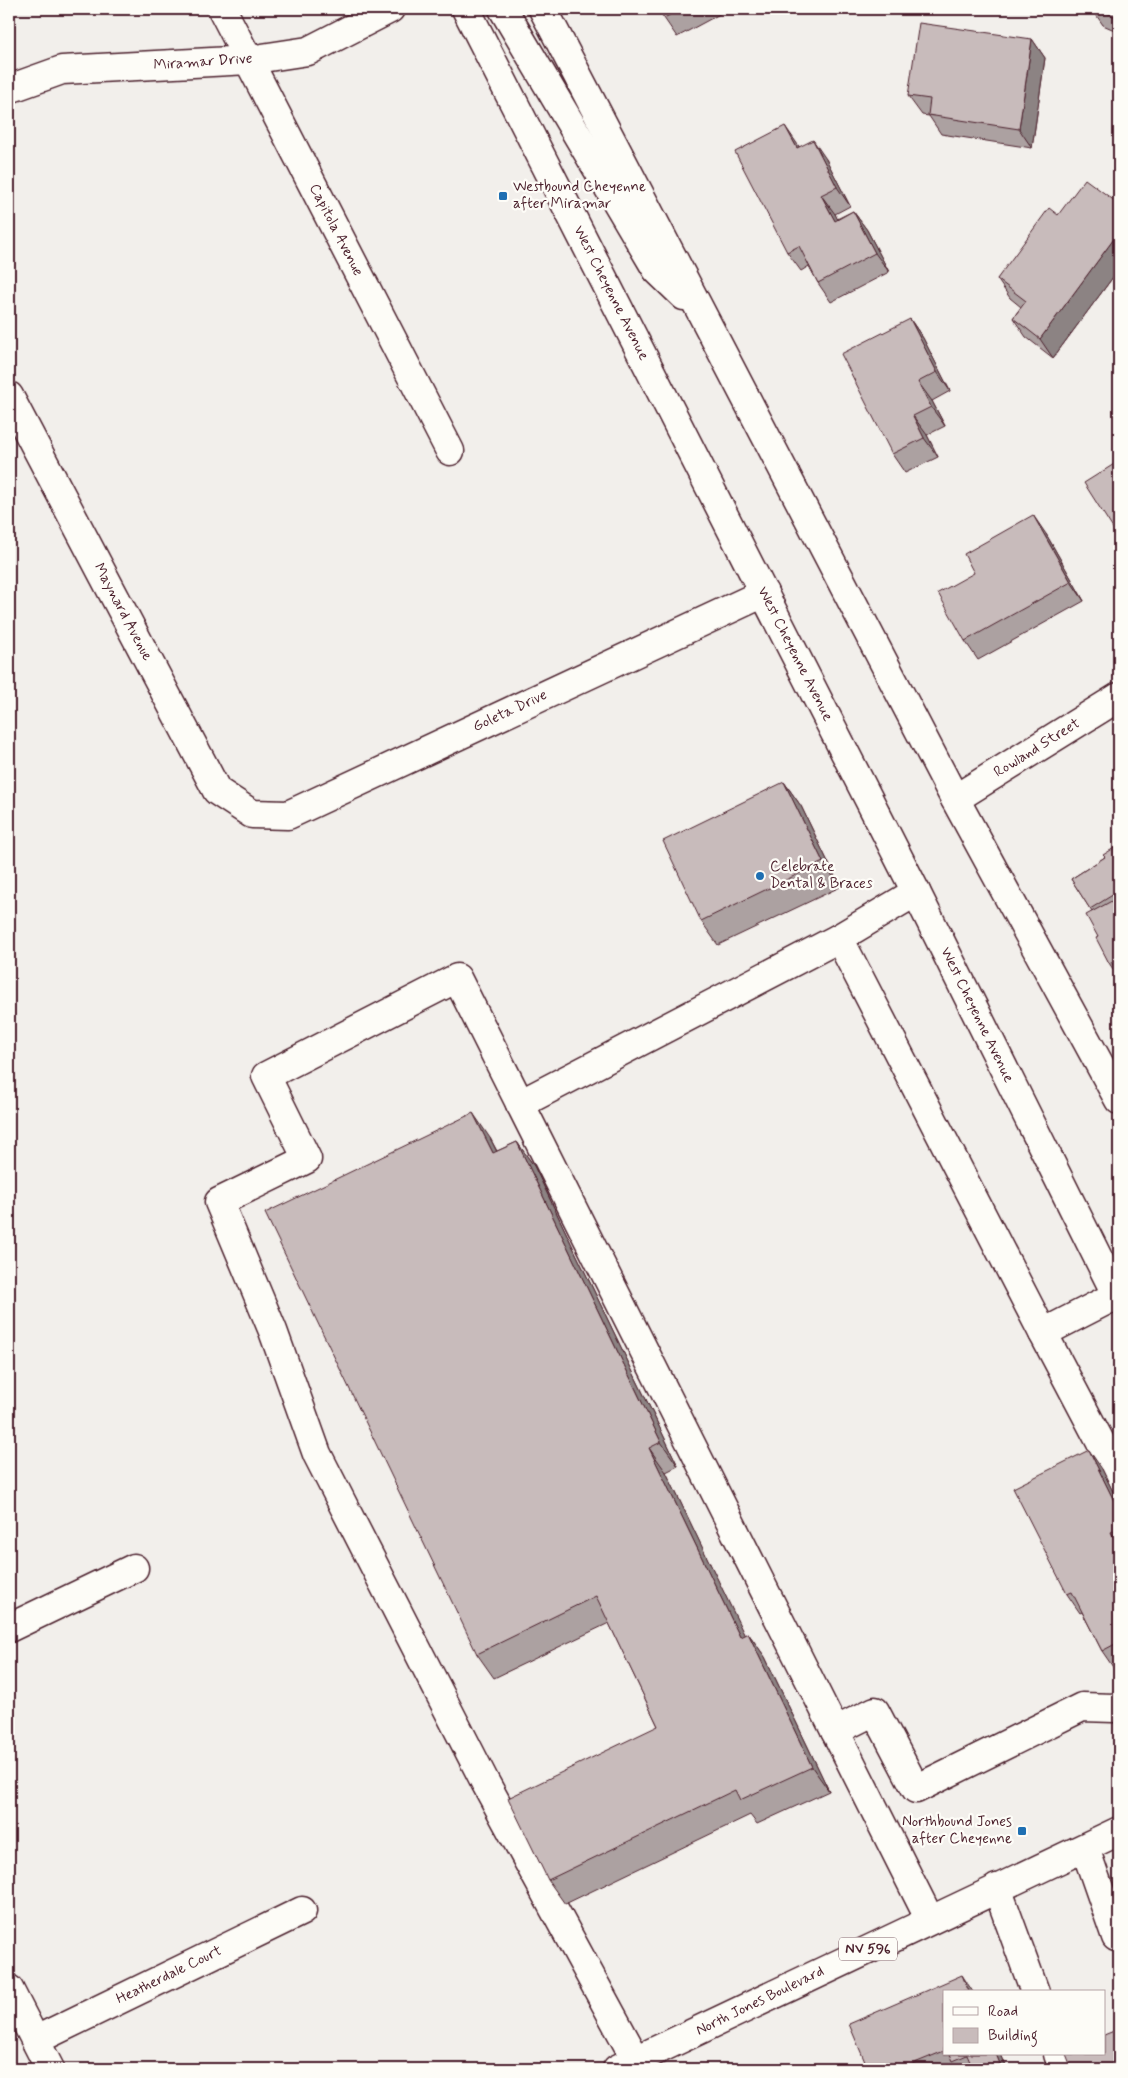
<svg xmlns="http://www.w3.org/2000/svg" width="1128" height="2078" font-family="Mynerve,sans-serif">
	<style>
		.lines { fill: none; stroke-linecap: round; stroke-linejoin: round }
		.minor-casing { stroke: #4a1f2b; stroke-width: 31 }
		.major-casing { stroke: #4a1f2b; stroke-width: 31 }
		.minor { stroke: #fdfcf7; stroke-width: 28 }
		.major { stroke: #fdfcf7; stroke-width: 28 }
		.wall { fill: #aca1a1; stroke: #4a1f2b }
		.shaded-wall { fill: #8c8383; stroke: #4a1f2b }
		.building { fill: #c8bbbb; stroke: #4a1f2b }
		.poi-dot { fill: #1f6fb2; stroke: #fdfcf7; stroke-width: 2 }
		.labels { text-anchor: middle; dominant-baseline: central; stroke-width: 4.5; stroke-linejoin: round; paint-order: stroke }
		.shield { fill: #fdfcf7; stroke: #806168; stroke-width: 1 }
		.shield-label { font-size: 14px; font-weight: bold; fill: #4a1f2b }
		.street-label { font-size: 15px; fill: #4a1f2b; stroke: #fdfcf7 }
		.poi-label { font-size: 15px; fill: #4a1f2b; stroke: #fdfcf7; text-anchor: start }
	</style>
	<rect width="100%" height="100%" fill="#f2efeb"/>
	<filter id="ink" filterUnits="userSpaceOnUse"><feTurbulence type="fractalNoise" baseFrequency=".02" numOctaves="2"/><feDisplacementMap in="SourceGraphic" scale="10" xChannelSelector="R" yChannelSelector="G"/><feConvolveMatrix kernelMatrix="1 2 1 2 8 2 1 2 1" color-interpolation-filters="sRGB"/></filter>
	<g filter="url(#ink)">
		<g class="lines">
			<g class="minor-casing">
				<g id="minor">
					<polyline points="222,9 450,451"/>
					<polyline points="9,89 62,70 249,60 308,51 390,9"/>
					<polyline points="9,396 217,791 252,814 288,815 764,593"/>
					<polyline points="955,799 1119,697"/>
					<polyline points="839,938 1043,1333"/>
					<polyline points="520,1104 839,938 916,892"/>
					<polyline points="1117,1295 1043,1333 1119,1477"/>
					<polyline points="9,1628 134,1568"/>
					<polyline points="835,1731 875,1711 916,1789 1082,1707 1114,1708 1119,1706"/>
					<polyline points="1085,1848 1116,1937 1119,1936"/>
					<polyline points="997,1888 1035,1992"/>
					<polyline points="9,1989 50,2069"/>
					<polyline points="36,2040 302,1911"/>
					<polyline points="1058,2054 1063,2069"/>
					<polyline points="641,2069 485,1782 317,1454 273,1331 219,1202 307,1159 266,1076 457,978 930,1920"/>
				</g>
			</g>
			<g class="major-casing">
				<g id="major">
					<polyline points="466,9 916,892 1119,1300"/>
					<polyline points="503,9 657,270 684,296"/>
					<polyline points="543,9 955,799 1119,1100"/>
					<polyline points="617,2069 1119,1831"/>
				</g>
			</g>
			<use href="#minor" class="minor"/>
			<use href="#major" class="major"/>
		</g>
		<g class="wall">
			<polygon points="659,9 729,9 677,37 664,18"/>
			<polygon points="1092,9 1119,9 1119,32 1103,25"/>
			<polygon points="1032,39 1045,58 1032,148 941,134 929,116 922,115 908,96"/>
			<polygon points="798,145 800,147 826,159 850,206 835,214 837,219 853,211 867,230 889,272 831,302 818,283 809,266 801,271 787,252"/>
			<polygon points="1119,204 1119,269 1053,358 1026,337 1013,318 1021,307 1010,298 997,279 1058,215"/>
			<polygon points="910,319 923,338 950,391 932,401 945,426 927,435 938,457 905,473 892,454"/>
			<polygon points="1046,534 1084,601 978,660 965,641"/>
			<polygon points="784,782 801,806 840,887 718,945 701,921"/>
			<polygon points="1119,845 1119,978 1109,963 1098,937 1092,912 1071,879 1105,857"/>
			<polygon points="490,1138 497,1151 517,1142 534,1166 678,1466 666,1472 744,1635 748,1633 765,1657 829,1791 757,1824 750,1815 565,1904 548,1880 658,1726 609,1623 494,1678 477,1654"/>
			<polygon points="1102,1469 1119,1504 1119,1668 1115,1670 1102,1651 1082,1612 1080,1613 1067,1594"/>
			<polygon points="944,1992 944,2054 1001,2054 1007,2069 868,2069"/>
		</g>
		<g class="shaded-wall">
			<polygon points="1032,39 1045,58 1032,148 1019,129"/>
			<polygon points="785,126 798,145 810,167 797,148"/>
			<polygon points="813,140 826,159 850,206 837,187"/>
			<polygon points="821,195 835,214 848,240 835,221"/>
			<polygon points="853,211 867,230 889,272 875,253"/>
			<polygon points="1119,232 1119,269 1053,358 1040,339"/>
			<polygon points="910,319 923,338 950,391 937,372"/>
			<polygon points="918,382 932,401 945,426 931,407"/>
			<polygon points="913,416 927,435 938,457 924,438"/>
			<polygon points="1033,515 1046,534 1084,601 1071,582"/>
			<polygon points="784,782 801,806 840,887 823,862"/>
			<polygon points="473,1113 490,1138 510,1178 493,1153"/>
			<polygon points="517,1142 534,1166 678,1466 661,1442"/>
			<polygon points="649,1448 666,1472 757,1661 740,1637"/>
			<polygon points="1089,1450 1102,1469 1119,1504 1119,1511"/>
			<polygon points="1111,1532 1119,1544 1119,1548"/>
			<polygon points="748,1633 765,1657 829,1791 812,1767"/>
			<polygon points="962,1975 973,1992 969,1992"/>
			<polygon points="996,2054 1001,2054 1007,2069 1002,2069"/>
		</g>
		<g class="building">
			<polygon points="659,9 681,9 664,18"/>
			<polygon points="1096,9 1119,9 1119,18"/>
			<polygon points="919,23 1032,39 1019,129 928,115 930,99 908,96"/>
			<polygon points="785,126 797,148 813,140 837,187 821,195 835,221 853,211 875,253 818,283 799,246 787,252 735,152"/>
			<polygon points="1085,179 1119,204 1119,232 1040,339 1013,318 1026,301 997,279 1049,208 1058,215"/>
			<polygon points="910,319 937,372 918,382 931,407 913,416 924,438 892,454 841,354"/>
			<polygon points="1119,461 1119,538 1084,483"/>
			<polygon points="1033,515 1071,582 965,641 938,593 974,573 964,554"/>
			<polygon points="784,782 823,862 701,921 663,841"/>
			<polygon points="1119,845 1119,891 1090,909 1071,879 1105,857 1103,855"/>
			<polygon points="1119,897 1119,976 1111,961 1109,963 1096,938 1098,937 1086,915"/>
			<polygon points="473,1113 493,1153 517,1142 661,1442 649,1448 740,1637 748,1633 812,1767 740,1800 735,1790 548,1880 508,1798 658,1726 596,1596 477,1654 265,1213"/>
			<polygon points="1089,1450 1119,1511 1119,1528 1111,1532 1119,1548 1119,1642 1102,1651 1072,1592 1067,1594 1013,1488"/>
			<polygon points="962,1975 969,1992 944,1992 944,2051 900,2069 868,2069 849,2024"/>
			<polygon points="1119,2029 1119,2069 1072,2069 1066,2054 1104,2054 1104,2035"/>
			<polygon points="950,2054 996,2054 1002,2069 973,2069 967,2055 953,2061"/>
		</g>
	</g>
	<g class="poi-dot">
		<rect x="498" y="191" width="10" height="10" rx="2.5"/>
		<circle cx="760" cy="876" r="5"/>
		<rect x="1017" y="1826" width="10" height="10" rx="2.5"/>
	</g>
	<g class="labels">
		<rect class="shield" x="839" y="1937.5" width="58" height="23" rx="4"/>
		<g class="shield-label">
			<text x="868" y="1949">NV 596</text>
		</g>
		<g class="street-label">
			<text transform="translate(203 62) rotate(-4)">Miramar Drive</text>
			<text transform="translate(336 230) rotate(63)">Capitola Avenue</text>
			<text transform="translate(611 293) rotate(63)">West Cheyenne Avenue</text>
			<text transform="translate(123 612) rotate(62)">Maynard Avenue</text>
			<text transform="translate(795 654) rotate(63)">West Cheyenne Avenue</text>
			<text transform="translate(510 711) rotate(-25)">Goleta Drive</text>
			<text transform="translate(1037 748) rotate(-32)">Rowland Street</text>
			<text transform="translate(977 1015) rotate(64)">West Cheyenne Avenue</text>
			<text transform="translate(169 1975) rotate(-26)">Heatherdale Court</text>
			<text transform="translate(760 2001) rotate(-26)">North Jones Boulevard</text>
		</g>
		<g class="poi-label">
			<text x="513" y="187">Westbound Cheyenne<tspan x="513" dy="17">after Miramar</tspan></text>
			<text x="770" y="867">Celebrate<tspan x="770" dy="17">Dental &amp; Braces</tspan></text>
			<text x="1012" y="1822" text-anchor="end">Northbound Jones<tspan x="1012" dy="17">after Cheyenne</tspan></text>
		</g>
	</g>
	<rect width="1128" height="2078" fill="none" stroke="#fdfcf7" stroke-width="30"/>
	<rect x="15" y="15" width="1098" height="2048" fill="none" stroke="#4a1f2b" stroke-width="2" filter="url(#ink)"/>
	<rect x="943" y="1990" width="162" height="65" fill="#fdfcf7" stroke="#b5a4a5"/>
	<rect x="953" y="2007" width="25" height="8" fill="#fdfcf7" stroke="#b5a4a5"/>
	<text x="988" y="2016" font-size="15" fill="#4a1f2b">Road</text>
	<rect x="953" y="2028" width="25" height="15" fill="#c8bbbb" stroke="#b5a4a5"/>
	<text x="988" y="2040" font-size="15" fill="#4a1f2b">Building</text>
</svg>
